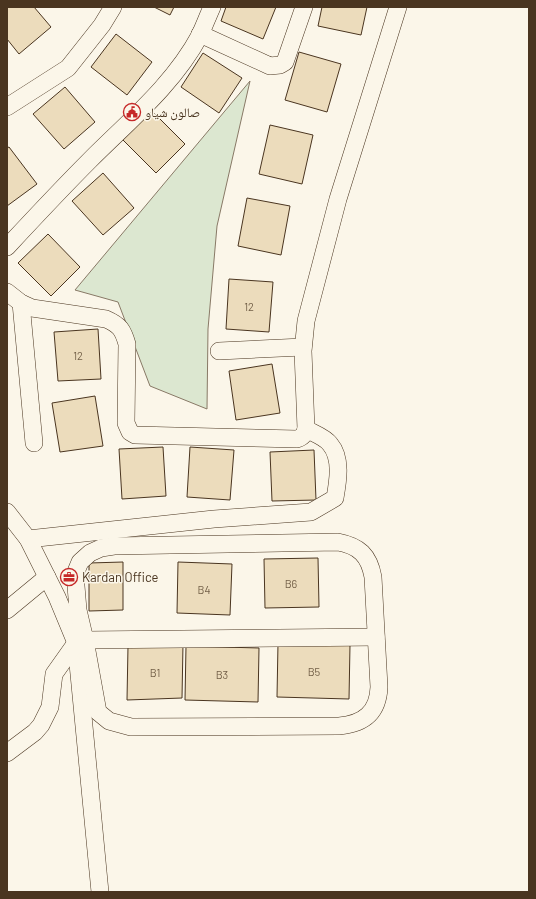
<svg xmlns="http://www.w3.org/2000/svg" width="536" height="899" font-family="Barlow,'Noto Naskh Arabic',sans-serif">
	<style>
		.green { fill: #dce7d0; stroke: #887966 }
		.building { fill: #ecdcbc; stroke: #4a3520 }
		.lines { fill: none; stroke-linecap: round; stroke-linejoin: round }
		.minor-casing { stroke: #4a3520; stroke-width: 18 }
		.minor { stroke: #fbf6e9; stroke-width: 17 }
		.labels { text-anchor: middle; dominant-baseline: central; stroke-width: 3; stroke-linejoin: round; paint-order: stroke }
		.number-label { font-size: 11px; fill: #725f47 }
		.poi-label { font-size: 13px; fill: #4a3520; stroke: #fbf6e9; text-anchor: start }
	</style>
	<rect width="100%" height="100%" fill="#fbf6e9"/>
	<polygon class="green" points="250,81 217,226 208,329 207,409 150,386 118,302 75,290"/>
	<g class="building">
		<polygon points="7,7 34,7 51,27 19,54 7,39"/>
		<polygon points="154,7 174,7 170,15"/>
		<polygon points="226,7 276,7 263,39 221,21"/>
		<polygon points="322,7 367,7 361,35 318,26"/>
		<polygon points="116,34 152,62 127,95 91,67"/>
		<polygon points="299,52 341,64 327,112 285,100"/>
		<polygon points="203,53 242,78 219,113 181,87"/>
		<polygon points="65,87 95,122 64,149 33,114"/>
		<polygon points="152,111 185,144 156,173 123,140"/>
		<polygon points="270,125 313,135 302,184 259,174"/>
		<polygon points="9,147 37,184 7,206 7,148"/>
		<polygon points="103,173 134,208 103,235 72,201"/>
		<polygon points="247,198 290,206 281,255 238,246"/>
		<polygon points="48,234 80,267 51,296 18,263"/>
		<polygon points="229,279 273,282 269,332 226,329"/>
		<polygon points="98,329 101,379 58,381 54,332"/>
		<polygon points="272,364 280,413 236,420 229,371"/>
		<polygon points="95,396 103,446 60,452 52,403"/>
		<polygon points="163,447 166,496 122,499 119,449"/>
		<polygon points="190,447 234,450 230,500 187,497"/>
		<polygon points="314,450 316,500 272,501 270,452"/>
		<polygon points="318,558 319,607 265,608 264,559"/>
		<polygon points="123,562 123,610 89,611 89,563"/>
		<polygon points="178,562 232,564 230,615 177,613"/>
		<polygon points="278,643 350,645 349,699 277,697"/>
		<polygon points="183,644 182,698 127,700 128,646"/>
		<polygon points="186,646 259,648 258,702 185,700"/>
	</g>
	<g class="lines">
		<g class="minor-casing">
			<g id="minor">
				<polyline points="200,34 270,66 280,65 285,62 304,7"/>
				<polyline points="7,107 68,68 102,25 113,7"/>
				<path d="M 7,247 C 34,218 62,188 90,160 C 129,121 174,84 200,35 C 204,26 208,16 212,7"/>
				<path d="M 7,292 L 21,303 L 32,308 L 106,319 C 120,325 123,330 127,344 L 126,423 L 130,432 L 135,435 L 297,439 C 303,437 304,435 306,429 L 303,351 L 306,321 L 338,199 L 398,7"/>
				<polyline points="21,303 34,443"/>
				<polyline points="219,351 303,347"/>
				<polyline points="7,512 28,539 57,597 76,643 100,892"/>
				<path d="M 28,539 L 214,519 L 311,512 L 335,498 C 338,481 342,458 330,444 C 325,437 313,433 306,429"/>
				<path d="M 338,542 C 359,546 369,555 373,577 L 379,687 C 378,713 363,724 339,726 L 131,727 L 109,721 L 98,712 L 85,640 L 78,610 L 75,574 L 80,562 L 90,553 L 101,548 L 114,546 Z"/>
				<polyline points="7,610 47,577"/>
				<polyline points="7,753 35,732 41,725 50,707 54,674 76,643 85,640 376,637"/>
			</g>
		</g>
		<use href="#minor" class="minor"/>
	</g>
	<defs>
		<g id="civic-ring" transform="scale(0.9)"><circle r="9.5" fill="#fbf6e9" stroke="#c62828" stroke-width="1.5"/><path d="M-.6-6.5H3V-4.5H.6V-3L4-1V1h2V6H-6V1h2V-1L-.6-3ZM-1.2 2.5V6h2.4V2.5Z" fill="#c62828"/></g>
		<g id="office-ring" transform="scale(0.9)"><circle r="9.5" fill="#fbf6e9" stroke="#c62828" stroke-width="1.5"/><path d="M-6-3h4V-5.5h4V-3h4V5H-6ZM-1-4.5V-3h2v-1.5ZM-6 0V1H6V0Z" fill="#c62828"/></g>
	</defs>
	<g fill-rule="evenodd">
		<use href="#civic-ring" x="132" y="112"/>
		<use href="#office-ring" x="69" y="577"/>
	</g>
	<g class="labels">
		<g class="number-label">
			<text x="249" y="306">12</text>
			<text x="78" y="355">12</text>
			<text x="291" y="583">B6</text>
			<text x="204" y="589">B4</text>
			<text x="314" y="671">B5</text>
			<text x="155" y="672">B1</text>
			<text x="222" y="674">B3</text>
		</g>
		<g class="poi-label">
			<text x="145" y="112">صالون شياو</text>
			<text x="82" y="577">Kardan Office</text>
		</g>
	</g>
	<rect width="536" height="899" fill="none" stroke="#4a3520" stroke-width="16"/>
</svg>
